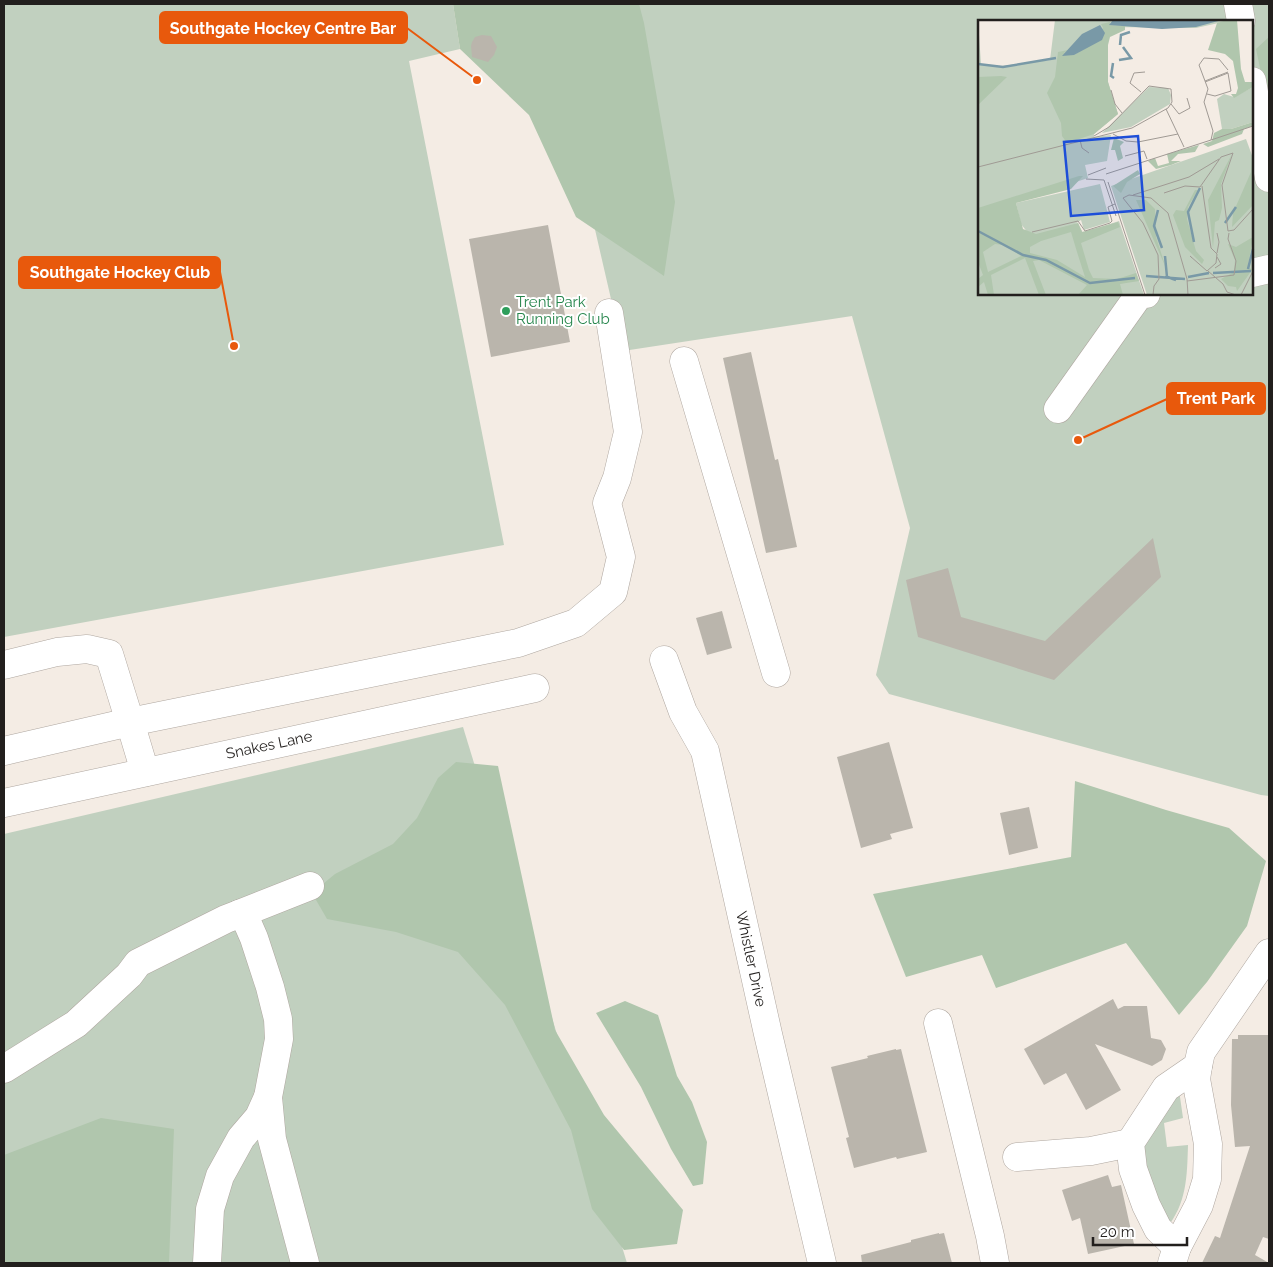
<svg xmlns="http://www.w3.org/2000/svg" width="1273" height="1267" font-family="Raleway,sans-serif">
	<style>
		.green { fill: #c1d0bf; fill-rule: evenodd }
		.forest { fill: #b0c6ad }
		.building { fill: #bab5ac }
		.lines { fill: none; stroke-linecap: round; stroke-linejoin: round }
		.minor-casing { stroke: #afa7a0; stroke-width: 29 }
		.minor { stroke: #fff; stroke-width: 28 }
		.leisure-dot { fill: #2e9e5b; stroke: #fff; stroke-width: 2 }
		.labels { text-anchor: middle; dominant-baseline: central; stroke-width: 4; stroke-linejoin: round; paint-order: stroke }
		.leisure-label { font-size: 15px; fill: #27864d; stroke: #fff; text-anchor: start }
		.street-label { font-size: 15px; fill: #221f1d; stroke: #fff }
		.inset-river { fill: none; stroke: #7999a7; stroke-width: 2.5 }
		.inset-road { fill: none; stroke: #a09a94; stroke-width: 1 }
		.view { fill: #1d4ed8; fill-opacity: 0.15; stroke: #1d4ed8; stroke-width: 2.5 }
		.inset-edge { fill: none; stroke: #221f1d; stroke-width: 2.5 }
		.leader { fill: none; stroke: #e8590c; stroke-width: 2 }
		.callout-dot { fill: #e8590c; stroke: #fff; stroke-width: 2 }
		.callout { fill: #e8590c; stroke: #e8590c; stroke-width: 2 }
		.callout-label { font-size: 16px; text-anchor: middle; font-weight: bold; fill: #fff }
	</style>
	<rect width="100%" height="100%" fill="#f4ece4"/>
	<g class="green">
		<polygon points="4,4 453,4 460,49 409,61 504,545 4,637"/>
		<path d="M 543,4 L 1269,4 L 1269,796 L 1261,795 L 889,694 L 876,675 L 910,528 L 852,316 L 623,351 ZM 979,21 L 1252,21 L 1252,294 L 979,294 Z"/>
		<polygon points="463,727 627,1263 4,1263 4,834"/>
		<path d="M 1179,1090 L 1183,1118 L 1164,1123 L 1167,1147 L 1188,1145 C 1187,1177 1187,1203 1166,1229 L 1153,1202 L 1143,1149 L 1153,1124 Z"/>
	</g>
	<g class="forest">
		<polygon points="453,4 639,4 644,23 675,202 664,276 576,217 529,115 460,49"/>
		<polygon points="1269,37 1269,111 1256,49"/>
		<polygon points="456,762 498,766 555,1030 604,1115 683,1210 677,1244 624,1250 592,1209 571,1130 505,1005 458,952 396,932 327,919 312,893 335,874 393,844 417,818 438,778"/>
		<polygon points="1075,781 1166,810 1229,828 1266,861 1247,926 1207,982 1179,1015 1126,943 996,988 982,955 906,977 873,894 1071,857"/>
		<polygon points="625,1001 658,1015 677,1076 692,1102 707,1142 703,1184 693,1186 671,1149 641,1087 596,1013"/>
		<polygon points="101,1118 174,1129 169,1263 4,1263 4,1155"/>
	</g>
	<g class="building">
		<polygon points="482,35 491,36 497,47 494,55 488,62 472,57 471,46 472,42 475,37"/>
		<polygon points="548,225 570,342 491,357 469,239"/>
		<polygon points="751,352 775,460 778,459 797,547 766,553 723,358"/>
		<polygon points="1153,538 1161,577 1054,680 918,637 906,580 948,568 961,617 1045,641"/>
		<polygon points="722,611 732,648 707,655 696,618"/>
		<polygon points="889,742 913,828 890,834 892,839 861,848 837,757"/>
		<polygon points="1029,807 1038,848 1009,855 1000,813"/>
		<polygon points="1113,999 1118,1009 1124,1006 1147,1006 1151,1038 1161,1040 1166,1049 1162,1060 1152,1066 1095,1044 1121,1090 1086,1110 1066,1073 1044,1085 1024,1049"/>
		<polygon points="1238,1035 1269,1035 1269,1239 1263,1237 1255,1255 1269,1263 1202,1263 1215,1236 1220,1238 1250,1146 1235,1147 1231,1105 1232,1039 1238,1039"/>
		<polygon points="896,1049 896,1050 901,1049 927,1152 897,1159 896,1157 854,1168 846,1138 849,1137 831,1067 868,1058 867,1056"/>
		<polygon points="1108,1175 1112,1187 1121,1185 1134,1244 1088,1254 1080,1218 1072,1221 1062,1190"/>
		<polygon points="939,1233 939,1234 944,1233 952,1263 862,1263 861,1255 911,1242 911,1240"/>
	</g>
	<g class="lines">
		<g class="minor-casing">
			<g id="minor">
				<polyline points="1238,4 1241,21"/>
				<polyline points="1252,81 1269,178"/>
				<polyline points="1252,273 1269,269"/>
				<polyline points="684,361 776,673"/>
				<polyline points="1058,409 1139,295 1146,294"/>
				<polyline points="664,660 683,712 705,751 768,1034 822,1263"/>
				<polyline points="4,665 57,652 87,649 109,654 130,722 145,772"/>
				<polyline points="4,751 130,722 518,643 576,623 613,592 621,557 607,503 617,478 628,432 609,313"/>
				<polyline points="4,803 535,688"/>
				<polyline points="239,914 310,886"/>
				<polyline points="938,1023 990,1236 995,1263"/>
				<polyline points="4,1069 76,1024 129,975 138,963 226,919 239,914 247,922 254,938 270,987 278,1019 279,1039 268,1097 259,1117 241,1138 220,1176 210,1209 207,1263"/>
				<polyline points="268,1097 272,1139 305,1263"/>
				<polyline points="1017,1157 1091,1151 1130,1143"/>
				<polyline points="1177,1247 1158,1229 1146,1205 1133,1169 1130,1143 1166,1088 1198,1066"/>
				<polyline points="1172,1263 1177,1247 1199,1205 1207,1179 1208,1144 1196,1079 1198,1066 1201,1052 1269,953"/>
			</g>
		</g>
		<use href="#minor" class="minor"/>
	</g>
	<circle class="leisure-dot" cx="506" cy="311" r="5"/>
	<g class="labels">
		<g class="leisure-label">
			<text x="516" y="302">Trent Park<tspan x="516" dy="17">Running Club</tspan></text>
		</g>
		<g class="street-label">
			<text transform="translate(269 745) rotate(-12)">Snakes Lane</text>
			<text transform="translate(751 959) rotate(78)">Whistler Drive</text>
		</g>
	</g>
	<g transform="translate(978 20)">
		<rect width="275" height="275" fill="#f4ece4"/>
		<path d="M 0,0 L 3,44 L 23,46 L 72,40 L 77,0 L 254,0 L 218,8 L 129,7 L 130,62 L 140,94 L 116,114 L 116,117 L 133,115 L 129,141 L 107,145 L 110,158 L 34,183 L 45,217 L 50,213 L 43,204 L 38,183 L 122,164 L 132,202 L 106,210 L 103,200 L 97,204 L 100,203 L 105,213 L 141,201 L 166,275 L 0,275 ZM 171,67 L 190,68 L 193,75 L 192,84 L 153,107 L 124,113 ZM 275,67 L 275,102 L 253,109 L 244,109 L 239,79 L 246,74 L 256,77 ZM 268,119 L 275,138 L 275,275 L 169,275 L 133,166 Z" fill="#c1d0bf"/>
		<path d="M 249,0 L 259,0 L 263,49 L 267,62 L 275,62 L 275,67 L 256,78 L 253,74 L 258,74 L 260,68 L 255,41 L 247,34 L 230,30 L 239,3 ZM 132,2 L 132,5 L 147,6 L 147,10 L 132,17 L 130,25 L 130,62 L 140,94 L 116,114 L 89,123 L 84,116 L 83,103 L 69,73 L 77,57 L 80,32 L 90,30 L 86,33 L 96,35 L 113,25 L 125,8 L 123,4 ZM 0,57 L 23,56 L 29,57 L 0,85 ZM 275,102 L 275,106 L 266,109 L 264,114 L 230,127 L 225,124 L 234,121 L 236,113 L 244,109 L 253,109 ZM 136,118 L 146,122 L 142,126 L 145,138 L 140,141 L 137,130 L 133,130 ZM 221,125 L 217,132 L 200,134 L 193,141 L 203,141 L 193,145 L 178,149 L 170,141 L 177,138 L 180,146 L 191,143 L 189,134 ZM 254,134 L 243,164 L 244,188 L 241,200 L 237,202 L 235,228 L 230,180 ZM 274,135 L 275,185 L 254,207 L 255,193 L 273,152 ZM 160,150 L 162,154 L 149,162 L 143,173 L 135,166 ZM 101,156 L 105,156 L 93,169 L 38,183 L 45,209 L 58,214 L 100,203 L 104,212 L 140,202 L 142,207 L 103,223 L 111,250 L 115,258 L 139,259 L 158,253 L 161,261 L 142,264 L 145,275 L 100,275 L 109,265 L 61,240 L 55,241 L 68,275 L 61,275 L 47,238 L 13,255 L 16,275 L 10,275 L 6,262 L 0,267 L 0,259 L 5,255 L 0,242 L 0,188 ZM 93,212 L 99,232 L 107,257 L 79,240 L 52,233 L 52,227 L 63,221 ZM 17,224 L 26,225 L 43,236 L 10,252 L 5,232 ZM 217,170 L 220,170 L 210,187 L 209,199 L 218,231 L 226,240 L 224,244 L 207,227 L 195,195 L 198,190 L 206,191 ZM 158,180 L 168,180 L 177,189 L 178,217 L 188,248 ZM 275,217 L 270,246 L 274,250 L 259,271 L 258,267 L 250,266 L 243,259 L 256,252 L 257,240 L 250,224 L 258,227 Z" fill="#b0c6ad" fill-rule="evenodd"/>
		<path d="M 135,0 L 244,0 L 218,7 L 184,9 L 131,5 ZM 122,5 L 127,13 L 124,20 L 96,35 L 84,36 L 104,14 Z" fill="#7999a7"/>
		<path class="inset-river" d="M 142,25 L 143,15 L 152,12M 141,40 L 153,38 L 145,27M 135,43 L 133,56 L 136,58M 0,44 L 25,47 L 78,38M 180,190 L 176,206 L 184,228M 247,203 L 258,187M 0,211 L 45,235 L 68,240 L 112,263 L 157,258M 216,222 L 210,192 L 222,168M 187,236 L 189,257 L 198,260M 270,249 L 275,229M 235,253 L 273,251M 168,256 L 207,259M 210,257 L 231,253"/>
		<path class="inset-road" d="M 227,61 L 250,52M 227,62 L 250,53M 133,70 L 137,84 L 144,93M 163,72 L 152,63 L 156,53 L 167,52M 229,74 L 237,76 L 253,71 L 250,53M 193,84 L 201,94 L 212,88 L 209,78M 188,89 L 206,127M 135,114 L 148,121 L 160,122 L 200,114M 102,120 L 104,128 L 111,133M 233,120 L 275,106M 147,136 L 166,131 L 169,139M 0,147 L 154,108 L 190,88 L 194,82 L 193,69 L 171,66 L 131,107 L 116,116M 128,154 L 233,120 L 235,111 L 226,82 L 230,69 L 221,45 L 226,38 L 241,39 L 250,50M 110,155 L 128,148M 108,159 L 126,160 L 138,196M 130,162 L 167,275M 186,173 L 207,166 L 222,167 L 243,137 L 255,133 L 244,165 L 250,211 L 256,210 L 275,189M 155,175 L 211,157 L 241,139M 54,212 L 100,201 L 107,211 L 132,203 L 134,201 L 130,187 L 137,184M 239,213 L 241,222 L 239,233M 214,238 L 212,236 L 229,251 L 238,243 L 239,234 L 233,228 L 224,166M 237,248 L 243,244 L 239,237M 230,251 L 245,264 L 249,272 L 258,275M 209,261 L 256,255 L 258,241 L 250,219 L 251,213M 175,275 L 176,266 L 181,259 L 180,235 L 165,203 L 145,178 L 151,175 L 173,178 L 190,193 L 209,259 L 210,275M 263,275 L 275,251"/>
		<path class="view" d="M 160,116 L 166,190 L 93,196 L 86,122 Z"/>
		<rect width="275" height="275" class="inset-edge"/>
	</g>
	<path class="leader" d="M477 80L407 28M234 346L220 272M1078 440L1167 399"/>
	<g class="callout-dot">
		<circle cx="477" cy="80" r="5"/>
		<circle cx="234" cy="346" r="5"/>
		<circle cx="1078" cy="440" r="5"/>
	</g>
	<g class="callout">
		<rect x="160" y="12" width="247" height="31" rx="5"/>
		<rect x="19" y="257" width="201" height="31" rx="5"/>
		<rect x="1167" y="383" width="98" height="31" rx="5"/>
	</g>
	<g class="callout-label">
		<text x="283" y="34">Southgate Hockey Centre Bar</text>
		<text x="120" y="278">Southgate Hockey Club</text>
		<text x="1216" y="404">Trent Park</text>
	</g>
	<rect width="1273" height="1267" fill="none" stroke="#221f1d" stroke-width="10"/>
	<path d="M1093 1237v8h94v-8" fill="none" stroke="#221f1d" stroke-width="2.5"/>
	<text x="1100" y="1237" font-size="15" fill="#221f1d" stroke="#ffffff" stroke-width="4" paint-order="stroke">20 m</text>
</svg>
